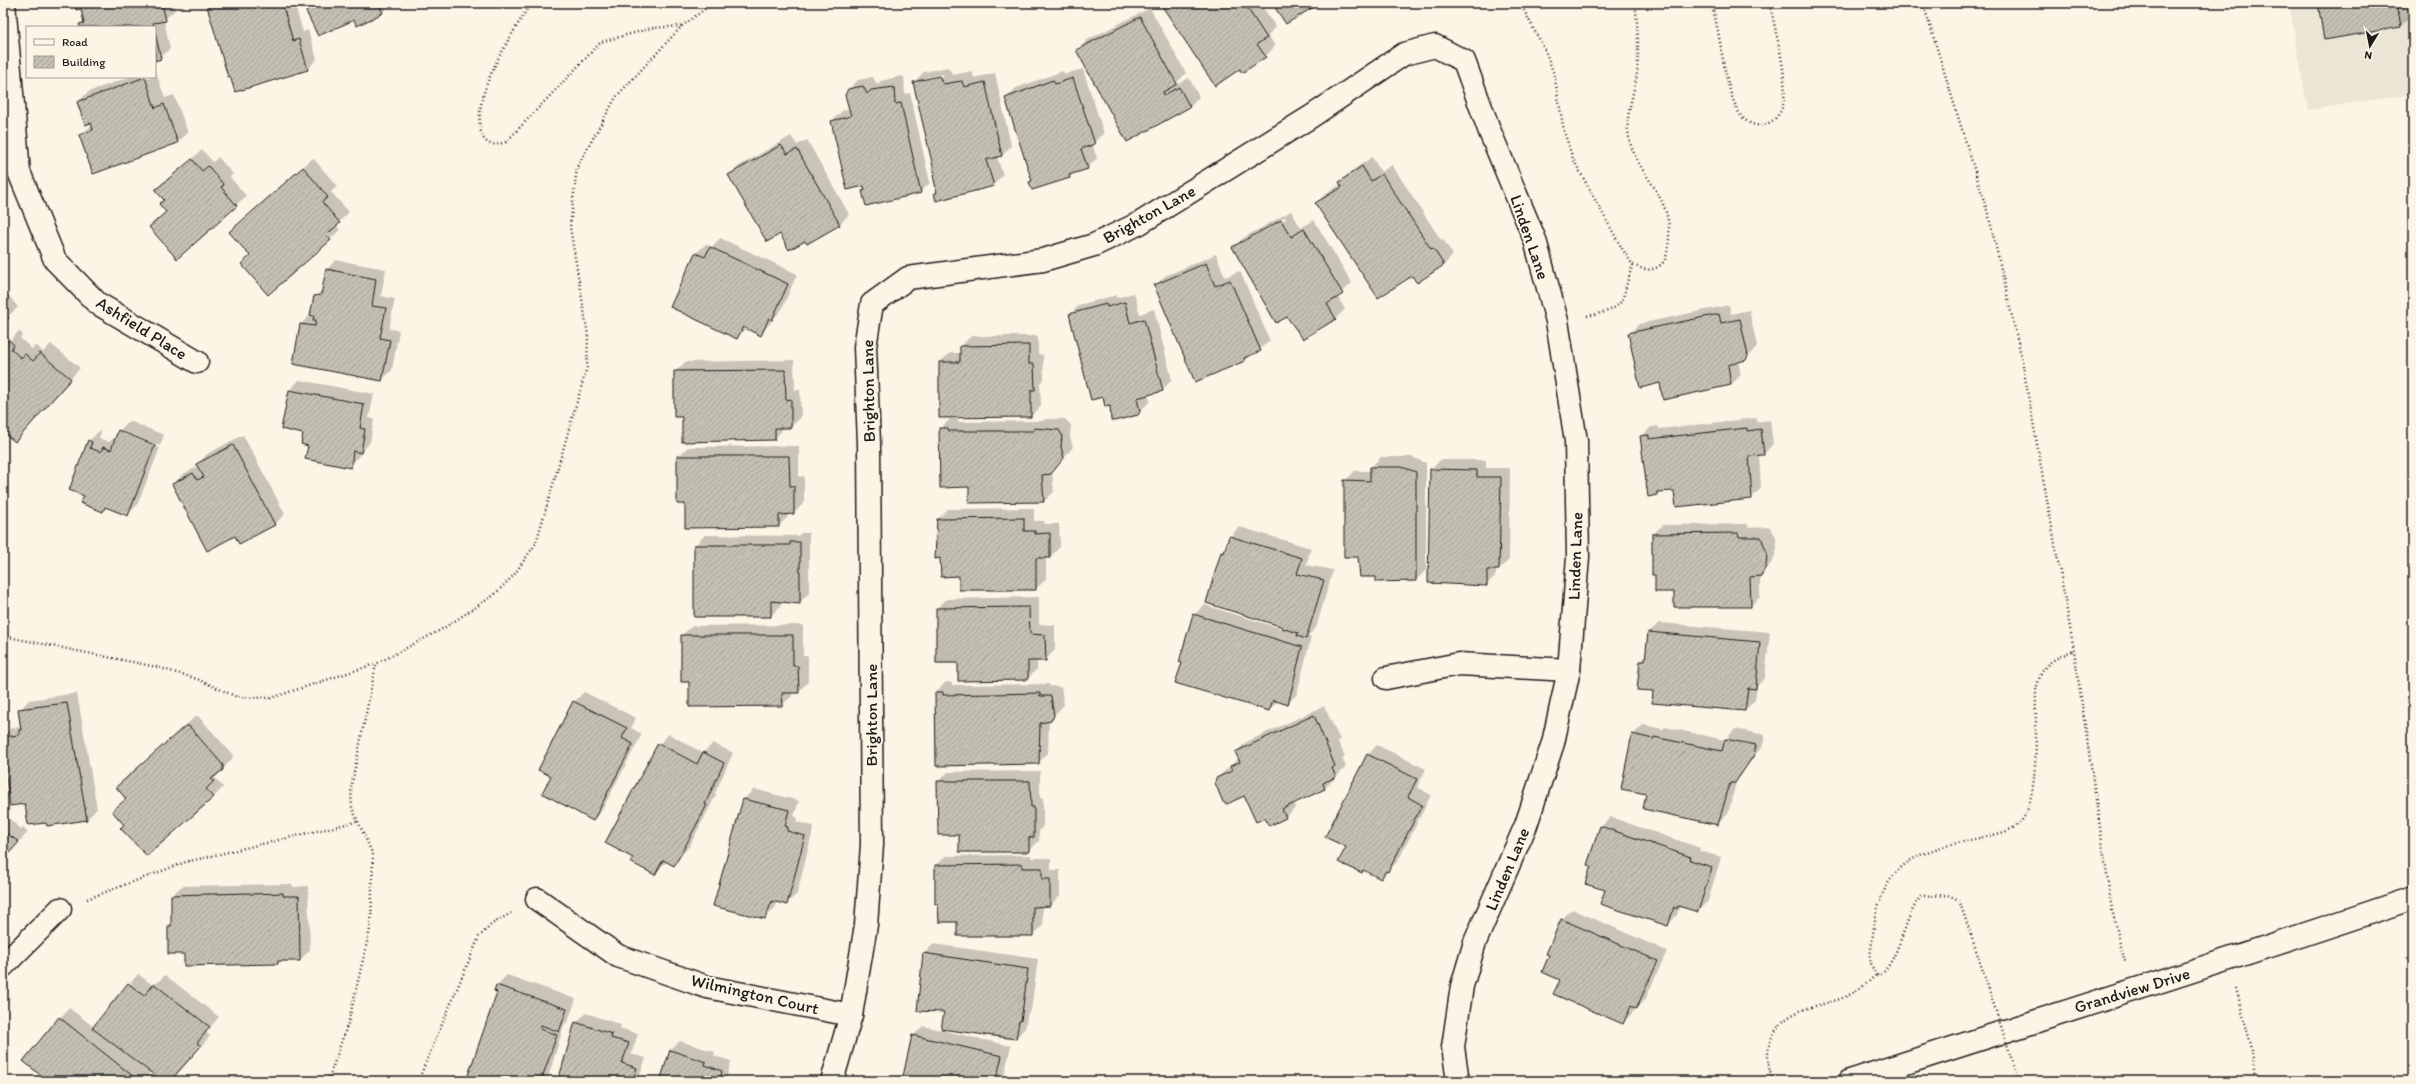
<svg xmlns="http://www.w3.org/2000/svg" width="2416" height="1084" font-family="Itim,sans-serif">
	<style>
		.built { fill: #ebe5d6 }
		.shadow { fill: #0003; fill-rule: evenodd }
		.building { fill: url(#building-hatch); stroke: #1c1c1c }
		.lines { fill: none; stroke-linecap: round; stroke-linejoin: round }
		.street-casing { stroke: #1c1c1c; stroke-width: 25 }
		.secondary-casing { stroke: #1c1c1c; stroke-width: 25 }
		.path { stroke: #1c1c1c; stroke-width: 2.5; stroke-dasharray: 1 3; stroke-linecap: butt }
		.street { stroke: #fcf5e5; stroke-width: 22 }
		.secondary { stroke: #fcf5e5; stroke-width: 22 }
		.path-bridge { stroke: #1c1c1c; stroke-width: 2.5; stroke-dasharray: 1 3; stroke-linecap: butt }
		.labels { text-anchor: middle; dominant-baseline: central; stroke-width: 4; stroke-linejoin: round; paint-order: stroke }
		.street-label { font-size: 17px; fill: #1c1c1c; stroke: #fcf5e5 }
	</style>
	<defs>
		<pattern id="building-hatch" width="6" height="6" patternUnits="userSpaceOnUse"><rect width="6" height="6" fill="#c4c0b3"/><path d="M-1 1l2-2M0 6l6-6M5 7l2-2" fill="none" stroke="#a8a499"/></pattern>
	</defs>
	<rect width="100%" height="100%" fill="#fcf5e5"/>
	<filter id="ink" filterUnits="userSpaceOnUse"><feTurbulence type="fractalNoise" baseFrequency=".025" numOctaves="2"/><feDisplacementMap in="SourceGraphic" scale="8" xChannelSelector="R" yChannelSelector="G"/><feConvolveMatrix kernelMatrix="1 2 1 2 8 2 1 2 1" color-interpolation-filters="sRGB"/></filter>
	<g filter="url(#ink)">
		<polygon class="built" points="2289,3 2413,3 2413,94 2308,110"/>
		<g class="shadow">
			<polygon points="77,3 173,3 175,10 164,20 170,49 160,58 155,60 155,27 81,27 80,24 84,20 82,7"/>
			<polygon points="207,3 294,3 303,32 308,30 317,59 308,69"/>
			<polygon points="303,3 392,3 383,12 354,18"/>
			<polygon points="1162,3 1260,3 1276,27 1268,35 1275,46 1266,56 1243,71"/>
			<polygon points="2319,3 2413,3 2413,14 2401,26"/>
			<polygon points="1150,8 1186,73 1174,86 1189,78 1199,97 1190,107 1128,141 1078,50 1087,40"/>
			<path d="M 948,67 L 953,75 L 972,71 L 974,78 L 995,73 L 1011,146 L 1002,156 L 997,157 L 1003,175 L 993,185 L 935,193 L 938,190 L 934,175 L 936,173 L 914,82 L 924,72 ZM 943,74 L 944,76 L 925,80 L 925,78 Z"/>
			<polygon points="1083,69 1104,134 1092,144 1097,158 1087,168 1075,172 1070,177 1033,189 1030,182 1033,180 1006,98 1016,88 1063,71 1065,74"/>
			<polygon points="155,70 165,98 174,95 188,133 178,142 80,135 92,125 78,102 88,92 129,77 155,77"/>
			<polygon points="901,76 904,77 905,94 910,93 930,183 920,192 863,191 865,184 832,121 842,111 850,109 848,90 858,80 873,77 877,85 881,81"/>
			<polygon points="791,136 797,145 807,140 849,214 840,224 807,242 805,240 780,233 730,175 739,166"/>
			<polygon points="202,150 213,162 218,157 233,174 230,177 246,196 236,205 167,212 165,200 157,190"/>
			<polygon points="1372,157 1381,172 1392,165 1441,240 1443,239 1453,255 1444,265 1413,274 1316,203 1326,194 1341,184 1340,182 1350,172"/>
			<polygon points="313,158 337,186 331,192 349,212 336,225 340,230 330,239 250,256 230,232"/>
			<path d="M 1291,211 L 1301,228 L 1314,220 L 1352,283 L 1337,296 L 1345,309 L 1335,319 L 1233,248 L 1243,238 ZM 1285,217 L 1286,219 L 1243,242 L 1243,240 Z"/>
			<polygon points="720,238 797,274 782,309 761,334 747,328 737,337 671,307 696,253 706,244 712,247"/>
			<polygon points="1216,254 1225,277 1240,271 1270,341 1245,360 1155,286 1165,276"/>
			<polygon points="336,260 386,269 381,296 395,299 389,329 399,330 392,370 382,380 301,324 311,314 315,297 323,288 326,270"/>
			<polygon points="3,289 18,307 3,321"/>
			<polygon points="1134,293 1140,314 1154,309 1172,380 1162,390 1148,394 1150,401 1137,415 1111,405 1104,396 1070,315 1079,305 1116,295 1116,298"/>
			<polygon points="1729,305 1731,314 1749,310 1757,346 1746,359 1738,361 1741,375 1731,385 1660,382 1629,334 1639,324"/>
			<polygon points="19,331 23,335 20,338 32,349 36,345 43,352 51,344 80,368 15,441 3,430 3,349"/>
			<polygon points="971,336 1038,336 1038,354 1043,355 1044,379 1040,383 1041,406 1031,416 957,417 958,422 1042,421 1045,419 1065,419 1071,425 1070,437 1073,447 1052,472 1054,492 1044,501 970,502 970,486 940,429 950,419 957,419 940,362 950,353 961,353 961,346"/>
			<polygon points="794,360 795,390 800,390 801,417 791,427 784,427 775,439 683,416 675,372 685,362"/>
			<polygon points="299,380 374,394 369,418 374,419 370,442 350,467 304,433 290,390"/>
			<polygon points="1756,418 1756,422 1770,420 1773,444 1764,454 1759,454 1761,488 1751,498 1675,489 1661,491 1657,494 1641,437 1651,427 1658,426 1659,429"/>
			<polygon points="129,421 164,435 160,446 123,431 123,433 160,448 137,505 127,515 107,507 102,511 85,496 89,441 99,431 101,432 99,438 109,442 114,438 116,439 119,431"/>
			<polygon points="243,435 285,514 275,524 240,543 236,535 173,484 183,474 199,466 198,464 207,454"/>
			<polygon points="799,446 799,477 804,476 804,503 794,513 788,513 788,517 778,526 686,503 678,457 688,447"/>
			<polygon points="1381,457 1412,457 1426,463 1426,570 1416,580 1377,581 1377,576 1345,481 1355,471 1371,471 1371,467"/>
			<polygon points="1440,460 1486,460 1486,468 1510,468 1509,560 1499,569 1496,569 1496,575 1486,585 1431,470"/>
			<polygon points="1034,508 1034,521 1044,521 1045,524 1059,524 1060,547 1050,557 1046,557 1046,579 1036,589 960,575 938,519 948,509"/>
			<polygon points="1748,524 1748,528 1770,527 1776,537 1777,549 1773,561 1760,576 1760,597 1750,606 1675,591 1653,534 1663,525"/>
			<polygon points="1239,527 1311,548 1306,565 1333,570 1316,628 1307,636 1311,637 1297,694 1287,704 1278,701 1269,710 1183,662 1194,615 1204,605 1283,629 1285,626 1222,552 1226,548 1230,537"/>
			<polygon points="801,533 809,533 809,593 799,603 781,600 780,606 771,616 695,545 705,535 798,536"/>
			<polygon points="1039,597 1039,624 1055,625 1055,650 1045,660 1037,660 1037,669 1027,679 959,662 937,608 947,599"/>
			<polygon points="1659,623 1770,632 1765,678 1757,686 1755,700 1745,710 1641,662 1647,656 1649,632"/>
			<polygon points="803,625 803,656 808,656 808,682 798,692 792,692 792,696 782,705 690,681 682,635 692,626"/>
			<polygon points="946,682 952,683 952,685 1049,684 1049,686 1061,687 1064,705 1049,720 1048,753 1038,763 936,692"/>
			<polygon points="584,692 636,718 631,728 642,734 602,810 593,820 552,776 574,702"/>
			<polygon points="77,693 97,809 87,819 26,803 3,749 3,736 11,728 22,727 20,710 29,700"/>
			<polygon points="1324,706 1340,740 1338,742 1345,756 1342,758 1346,767 1325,788 1294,803 1296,807 1286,817 1269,825 1265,816 1244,794 1217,778 1239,758 1236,752 1246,742"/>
			<polygon points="196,716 199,717 233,755 232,759 215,778 223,787 214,797 121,828 125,824 113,811 127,798 127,778"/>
			<polygon points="1643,725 1663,729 1665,727 1725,740 1735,729 1765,735 1763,745 1737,779 1728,814 1718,823 1647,793 1633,735"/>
			<polygon points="669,734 703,753 713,743 733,753 715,793 716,795 690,845 674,864 667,861 655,874 634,857 659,744"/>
			<polygon points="1377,745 1426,769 1417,787 1431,795 1398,861 1381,878 1364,870 1362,872 1347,847 1368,755"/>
			<polygon points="1040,771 1040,798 1043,798 1043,826 1039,831 1039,841 1029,851 960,834 938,782 948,772"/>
			<polygon points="754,789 799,801 794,816 798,818 796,822 814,826 797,894 787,903 777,901 775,908 765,918 714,905 744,799"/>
			<polygon points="3,813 21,829 23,827 28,832 3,859"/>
			<polygon points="1610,817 1700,848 1699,851 1721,857 1708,901 1698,911 1680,905 1677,915 1668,925 1592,865 1601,827"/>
			<polygon points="1031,855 1031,858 1051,858 1051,870 1060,870 1060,896 1050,905 1042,906 1043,925 1033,935 958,921 939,903 936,866 946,856"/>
			<polygon points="292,884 293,887 308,886 310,950 300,960 280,960 277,963 185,953 169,927 172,923 172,895 182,886"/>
			<polygon points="1572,909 1667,951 1646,998 1623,1023 1561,979 1550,954 1547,953 1562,919"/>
			<polygon points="933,944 1038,959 1031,1010 1028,1013 1025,1028 1016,1038 945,1012 924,954"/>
			<polygon points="138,974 154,986 165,975 219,1017 206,1032 210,1036 177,1074 170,1081 164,1081 151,1071 148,1075 156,1081 43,1081 60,1018 69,1008 94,1027"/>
			<polygon points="507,975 576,999 568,1021 564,1025 547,1081 467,1081 498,991 496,990 497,985"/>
			<polygon points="586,1013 621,1025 620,1028 638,1034 631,1054 646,1058 638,1081 558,1081 576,1023"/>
			<polygon points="923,1026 1011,1046 1004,1076 1021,1081 903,1081 913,1036"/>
			<polygon points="680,1041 715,1052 714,1056 731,1061 726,1080 731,1081 661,1081 670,1050"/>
		</g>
		<g class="building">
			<polygon points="75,3 162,3 166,21 153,23 154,27 80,27 79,24 84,23 81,9 76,10"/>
			<polygon points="206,3 282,3 293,41 299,39 308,70 235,92 230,76 228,77"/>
			<polygon points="302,3 378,3 383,13 357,26 354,20 318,36"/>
			<polygon points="1160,3 1244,3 1267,38 1257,44 1266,57 1242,73 1240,69 1215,86"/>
			<polygon points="1272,3 1320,3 1286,24"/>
			<polygon points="2318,3 2397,3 2401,27 2324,40"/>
			<polygon points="1140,17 1177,84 1163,92 1164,95 1179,87 1190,107 1127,142 1076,50"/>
			<polygon points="155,32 161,59 155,61"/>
			<polygon points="939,76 943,84 962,81 964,87 985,82 1002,156 986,160 994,186 936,201 934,193 937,193 933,175 935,175 913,82"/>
			<polygon points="145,77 155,108 164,104 178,143 93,174 79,135 93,130 91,123 85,125 77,102"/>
			<polygon points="1073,78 1095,144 1081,149 1088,169 1069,175 1070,178 1032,190 1029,182 1032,181 1005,98 1053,80 1055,84"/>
			<polygon points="863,86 867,94 871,90 894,87 895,104 901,103 921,193 866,206 862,191 865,190 864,186 847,190 831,121 851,116 845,95 848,89"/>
			<polygon points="781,145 787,154 797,149 840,225 807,244 805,241 789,250 780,234 767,242 728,175"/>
			<polygon points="192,159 202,171 208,166 224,185 221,187 237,206 177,259 149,227 166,212 159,204 164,200 155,190"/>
			<polygon points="1362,166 1371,181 1382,174 1431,249 1433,248 1444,265 1417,283 1412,276 1378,298 1315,203 1342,187 1339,182"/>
			<polygon points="303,167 328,197 322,202 340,223 326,235 331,240 268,295 241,264 250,256 229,232"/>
			<polygon points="1281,220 1291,237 1304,229 1343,294 1327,304 1336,319 1303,339 1287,317 1276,323 1232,247"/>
			<polygon points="710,247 788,284 772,320 769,318 761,336 743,327 737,339 670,307 695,253 705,257"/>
			<polygon points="1206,263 1215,286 1230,280 1261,351 1244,358 1245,361 1195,382 1154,285"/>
			<polygon points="326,269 376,279 372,306 386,308 380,338 390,340 382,381 293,364 300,324 315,326 316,320 313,320 314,316 310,315 314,296 321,295"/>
			<polygon points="1125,302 1130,323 1144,319 1163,391 1137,398 1140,412 1138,415 1114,421 1111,420 1110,406 1105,407 1103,397 1091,400 1069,314 1106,304 1107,307"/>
			<polygon points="3,311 9,318 3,323"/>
			<polygon points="1719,314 1721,323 1740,319 1748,356 1746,360 1728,365 1731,385 1663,400 1660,383 1640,388 1628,333"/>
			<polygon points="9,340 14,345 11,349 21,358 25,354 33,361 40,353 71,379 15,442 3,432 3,347"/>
			<polygon points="1029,345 1029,364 1034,364 1035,390 1031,390 1031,417 939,418 939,362 960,362 960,346"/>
			<polygon points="785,370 786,400 791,399 791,428 775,428 775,440 682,442 682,417 674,417 674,371"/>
			<polygon points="289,390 364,404 360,428 365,429 361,453 353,451 351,468 305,459 308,446 301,444 303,434 281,429"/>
			<polygon points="939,428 948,428 949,431 1034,431 1034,428 1059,430 1062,435 1061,447 1064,458 1051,474 1042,475 1044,502 969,503 969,487 940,488"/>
			<polygon points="1747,428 1747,431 1761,429 1764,455 1749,456 1752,499 1676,507 1674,491 1657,492 1657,495 1648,497 1640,436 1649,435 1649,439"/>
			<polygon points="118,430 155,445 128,516 105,507 103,512 80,503 84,496 69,490 88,440 92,442 90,448 101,452 103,447 111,450"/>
			<polygon points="233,445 275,525 239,544 235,536 207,551 172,484 193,473 197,480 204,477 196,464"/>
			<polygon points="677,456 789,456 790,486 794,486 794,514 779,515 779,527 685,528 685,504 677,504"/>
			<polygon points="1370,467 1402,467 1416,472 1416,581 1376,582 1376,577 1360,577 1358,557 1344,557 1344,480 1370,481"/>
			<polygon points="1430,469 1477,470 1477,477 1501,477 1499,570 1487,570 1487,586 1428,583"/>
			<polygon points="1024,518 1024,531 1035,531 1035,534 1050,533 1050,558 1036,558 1036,590 959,590 959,576 941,577 940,558 935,559 937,519"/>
			<polygon points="1738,533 1739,537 1761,537 1767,553 1766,566 1761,576 1750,577 1751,607 1674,607 1674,592 1655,592 1655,575 1652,575 1652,534"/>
			<polygon points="1229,536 1302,558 1297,574 1324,580 1306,639 1297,636 1298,633 1282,628 1283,627 1206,603 1221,552 1224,553"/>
			<polygon points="790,542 800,542 800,604 771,601 771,617 694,617 694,545 790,545"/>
			<polygon points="1029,607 1030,634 1045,635 1046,661 1028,661 1028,680 958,681 958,663 936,663 936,608"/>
			<polygon points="1193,614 1302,647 1288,705 1273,700 1269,711 1175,683 1182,663 1179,662"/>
			<polygon points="1648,632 1760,642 1756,689 1748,688 1745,711 1652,703 1653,691 1637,690 1640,661 1645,661"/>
			<polygon points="681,635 793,635 793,666 798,666 799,693 782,693 783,706 689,707 689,682 681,682"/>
			<polygon points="935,692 943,692 943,695 1040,693 1040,696 1051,696 1054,716 1051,721 1040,723 1039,764 936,766"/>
			<polygon points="573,701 627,728 622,738 633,744 593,821 542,793 551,776 538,770"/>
			<polygon points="67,703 87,820 47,826 46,823 28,825 25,804 10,806 3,756 3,737 19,735 19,730 21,730 18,709"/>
			<polygon points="1314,715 1335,766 1332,768 1336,777 1323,783 1325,789 1282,809 1286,818 1269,826 1265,818 1256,822 1244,796 1227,804 1223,802 1215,783 1216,778 1232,771 1230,766 1240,762 1235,752"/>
			<polygon points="185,726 189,726 223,765 223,770 211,779 214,781 206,789 214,797 147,856 120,828 124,825 112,811 126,799 116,787"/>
			<polygon points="1632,734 1653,739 1654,737 1722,751 1725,739 1756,745 1754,755 1735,783 1730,783 1718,825 1643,809 1646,794 1621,789"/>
			<polygon points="658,743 697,764 703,752 724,763 705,804 707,805 680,856 674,866 663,860 655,875 630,862 633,858 605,843"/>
			<polygon points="1367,754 1417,779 1408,797 1422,805 1388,872 1386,871 1381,879 1363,870 1362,873 1338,862 1346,847 1325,837"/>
			<polygon points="937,781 1030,781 1031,807 1034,807 1034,837 1029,838 1029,852 959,852 959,835 938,835"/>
			<polygon points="743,799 789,810 785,826 788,827 787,831 805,836 787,905 772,901 765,919 713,906"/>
			<polygon points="1600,826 1691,857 1690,860 1712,867 1698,912 1678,906 1677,909 1674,907 1668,926 1600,904 1605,890 1585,884 1591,866 1587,865"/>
			<polygon points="3,831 19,842 3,860"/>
			<polygon points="1022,864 1022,868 1042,868 1042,879 1050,879 1050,906 1033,907 1033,936 957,936 957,922 939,922 938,904 935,904 935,865"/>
			<polygon points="250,893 250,894 283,893 283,896 299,896 300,961 278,961 278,964 184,966 184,954 168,954 168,926 171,926 171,895"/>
			<polygon points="1561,919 1658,961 1636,1009 1631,1006 1623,1024 1553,994 1560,980 1542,972 1549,955 1546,954"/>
			<polygon points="923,953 1028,969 1021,1021 1019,1021 1016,1039 941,1029 944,1012 917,1011"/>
			<polygon points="128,983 144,996 154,984 210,1027 197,1043 201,1046 170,1081 162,1081 92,1028"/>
			<polygon points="496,985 567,1009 559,1032 541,1025 540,1029 557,1035 541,1081 466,1081 497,992 494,991"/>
			<polygon points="59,1017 139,1081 41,1081 44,1078 23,1061"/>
			<polygon points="575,1022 612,1034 611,1038 629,1043 622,1063 637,1068 632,1081 558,1081"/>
			<polygon points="912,1035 1002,1056 996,1081 902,1081"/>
			<polygon points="670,1050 706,1062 705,1065 722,1071 720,1081 660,1081"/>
		</g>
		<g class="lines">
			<g class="street-casing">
				<g id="street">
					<polyline points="4,3 19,172 55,260 97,303 197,362"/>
					<polyline points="1386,678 1459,664 1569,670"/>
					<polyline points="537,899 618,956 707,987 851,1015"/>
					<polyline points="3,966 60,909"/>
					<polyline points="832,1081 851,1015 866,925 872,845 869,443 865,347 872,304 908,278 1043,260 1094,245 1140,223 1312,116 1404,54 1435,46 1464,61 1490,132 1535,240 1557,321 1576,441 1578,557 1569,670 1553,743 1526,825 1475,942 1462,986 1453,1047 1458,1081"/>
				</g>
			</g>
			<g class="secondary-casing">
				<path id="secondary" d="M 1850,1081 C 2038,1020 2226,962 2413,898"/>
			</g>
			<g class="path">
				<path d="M 531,3 C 511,36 472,92 481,132 C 485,146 494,146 506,142 L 601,42 L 652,28 L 682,26"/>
				<path d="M 1520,3 L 1545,50 L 1554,74 L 1564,131 L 1573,159 L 1621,247 L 1633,265 C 1642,269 1651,272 1659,266 C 1666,262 1667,254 1668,247 C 1677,193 1632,176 1628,130 C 1626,112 1635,91 1637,73 C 1639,51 1638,25 1635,3"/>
				<path d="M 1711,3 C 1722,37 1722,77 1737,109 C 1750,136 1781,127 1784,99 C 1787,70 1775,32 1770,3"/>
				<polyline points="1923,3 1989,217 2021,355 2074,650 2112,910 2125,962"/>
				<path d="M 1587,316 C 1632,308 1619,299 1633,265"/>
				<polyline points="3,636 157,667 197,679 237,697 271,698 375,664"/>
				<polyline points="87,899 186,862 359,821"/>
				<path d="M 1971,935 L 1959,900 L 1948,895 L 1921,896 C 1903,920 1902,952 1882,974 L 1877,974 C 1866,964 1872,947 1873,934 C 1882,856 1922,851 1988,836 C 1999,834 2015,830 2022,820 C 2040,795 2035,723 2036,691 C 2041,664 2050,661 2074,650"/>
				<polyline points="2236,988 2252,1049 2255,1081"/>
				<polyline points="328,1081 349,1020 371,925 373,855 352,808 351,788 376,664 444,628 494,595 514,575 536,543 587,367 588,335 570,227 577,167 616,97 682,26 713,3"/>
				<polyline points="418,1081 479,937 492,924 511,913"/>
				<path d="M 1773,1081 C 1763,1055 1767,1031 1792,1015 C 1809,1005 1830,1004 1847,996 C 1859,990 1868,983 1877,974"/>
			</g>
			<use href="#street" class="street"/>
			<use href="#secondary" class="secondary"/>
			<polyline class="path-bridge" points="1971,935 2019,1081"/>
		</g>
	</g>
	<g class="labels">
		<g class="street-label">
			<text transform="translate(1149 214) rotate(-29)">Brighton Lane</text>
			<text transform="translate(1530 237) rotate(71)">Linden Lane</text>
			<text transform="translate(142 328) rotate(32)">Ashfield Place</text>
			<text transform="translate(868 391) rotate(-91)">Brighton Lane</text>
			<text transform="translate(1575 556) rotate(-88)">Linden Lane</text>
			<text transform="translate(871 715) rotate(-90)">Brighton Lane</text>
			<text transform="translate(1507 869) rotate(-67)">Linden Lane</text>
			<text transform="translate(2132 990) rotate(-17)">Grandview Drive</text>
			<text transform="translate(755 994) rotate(13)">Wilmington Court</text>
		</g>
	</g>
	<rect width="2416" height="1084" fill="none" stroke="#fcf5e5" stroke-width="16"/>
	<rect x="8" y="8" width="2400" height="1068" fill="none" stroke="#1c1c1c" stroke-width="1.5" filter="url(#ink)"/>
	<rect x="26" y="26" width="130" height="52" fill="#fcf5e5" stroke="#a29e95"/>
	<rect x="34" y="39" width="20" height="6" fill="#fcf5e5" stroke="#a29e95"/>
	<text x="62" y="46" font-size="12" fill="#1c1c1c">Road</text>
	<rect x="34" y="56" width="20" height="12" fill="url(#building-hatch)" stroke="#a29e95"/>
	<text x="62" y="66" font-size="12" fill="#1c1c1c">Building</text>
	<g transform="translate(2370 46) rotate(190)" stroke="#fcf5e5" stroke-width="3" paint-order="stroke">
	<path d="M0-3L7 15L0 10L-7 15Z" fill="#1c1c1c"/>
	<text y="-6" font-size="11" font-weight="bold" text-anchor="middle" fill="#1c1c1c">N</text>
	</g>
</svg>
